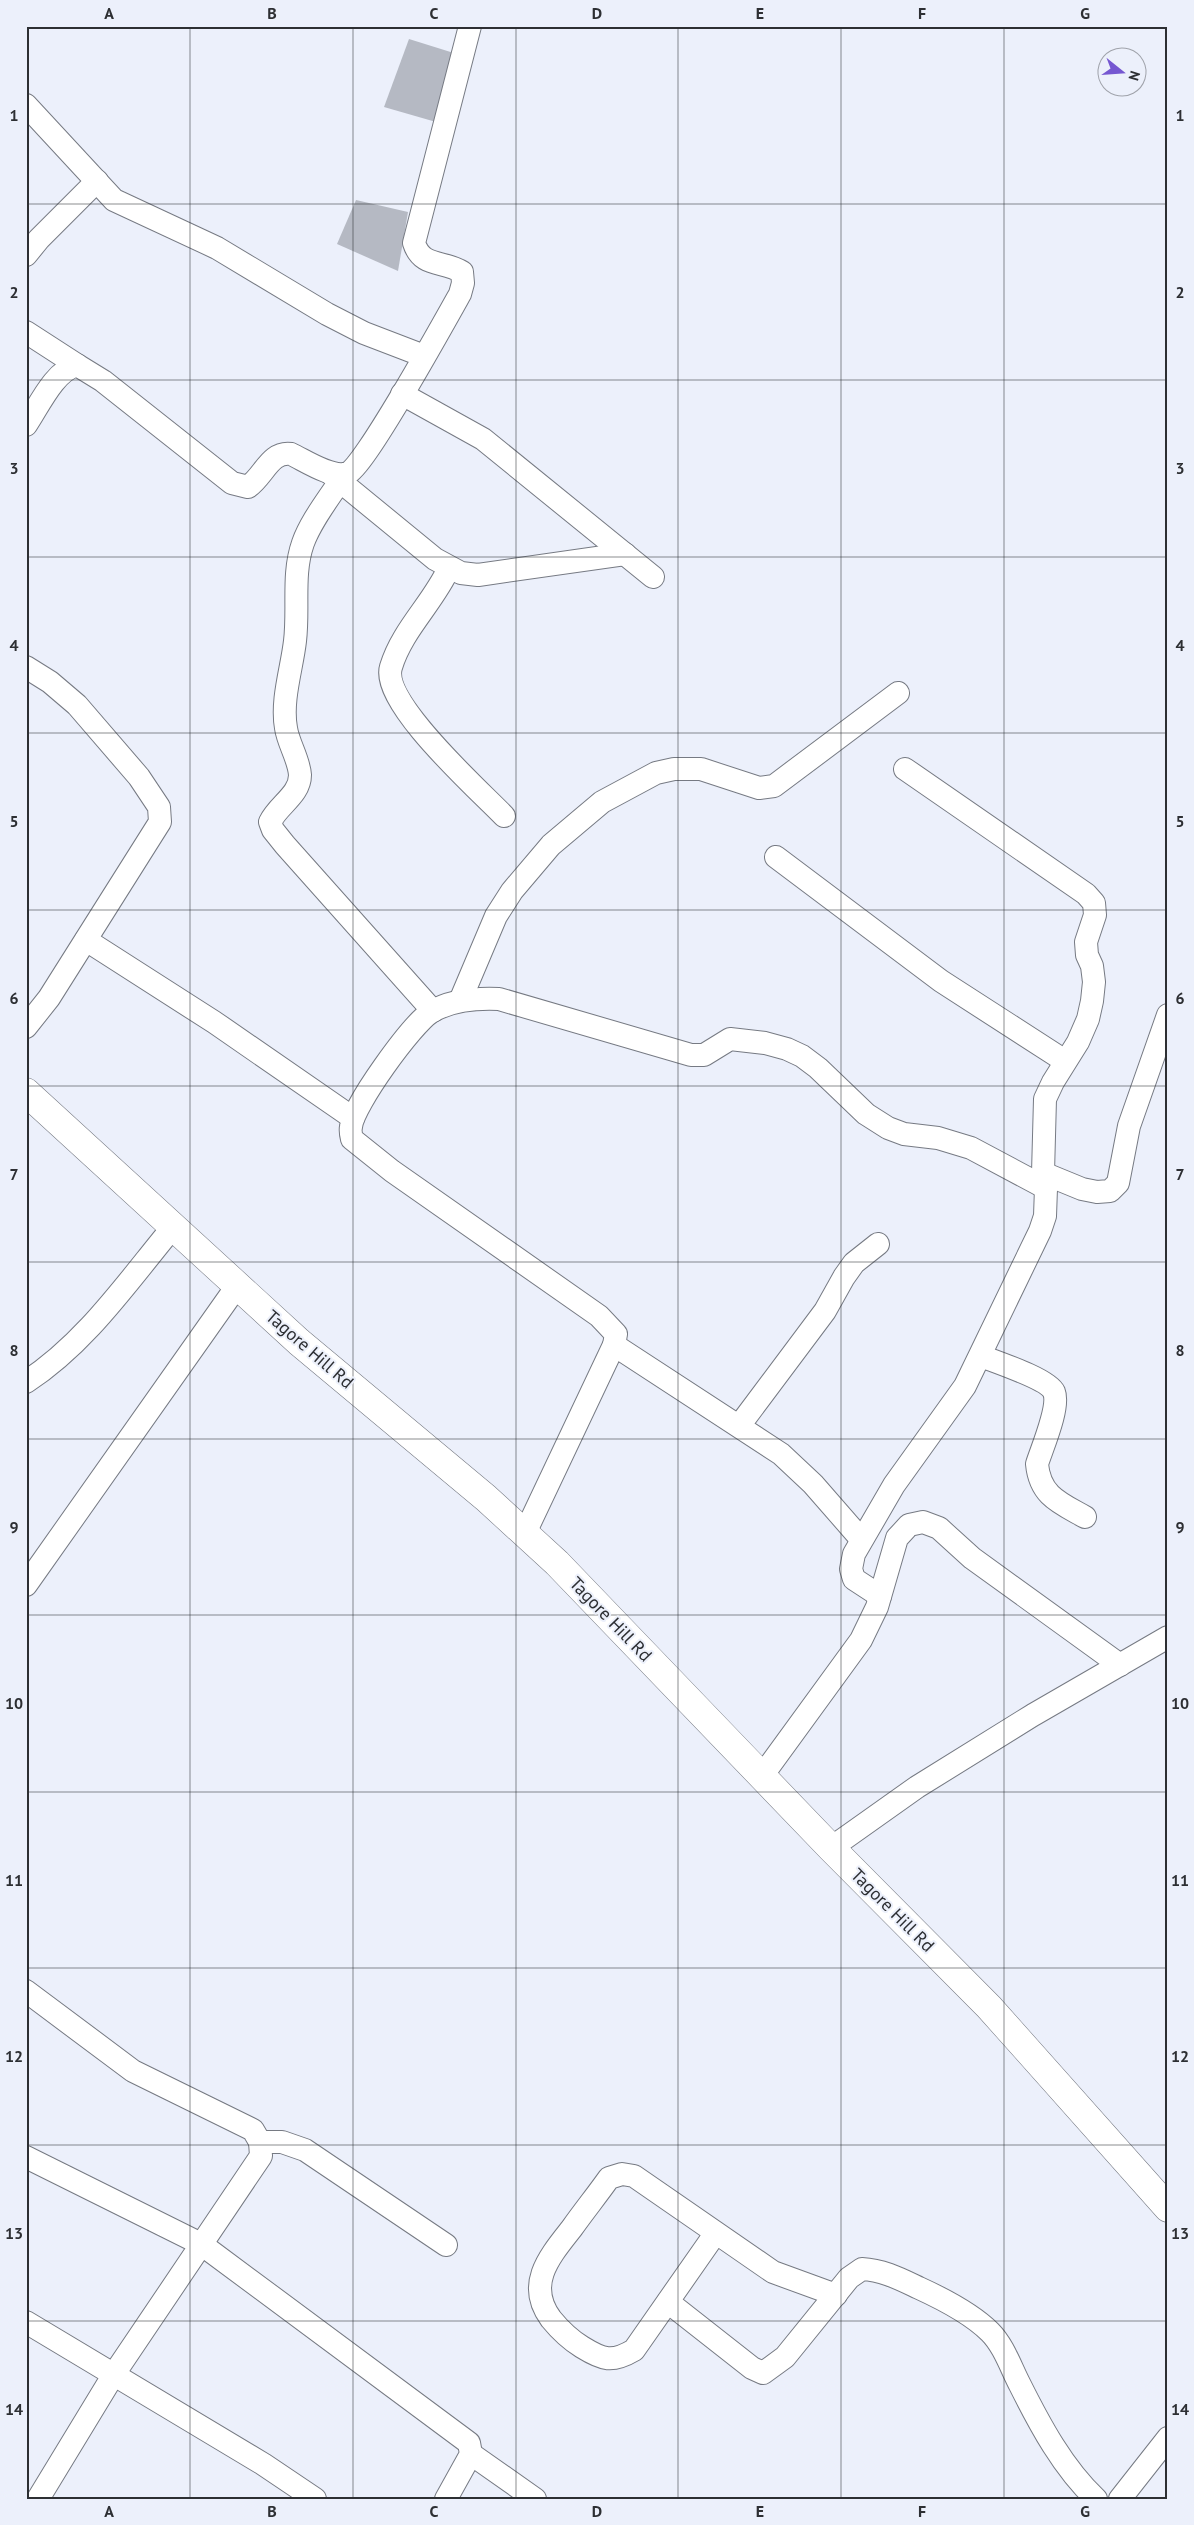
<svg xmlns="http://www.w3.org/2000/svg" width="1194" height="2525" font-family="'PT Sans',sans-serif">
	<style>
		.building { fill: #b5b9c3 }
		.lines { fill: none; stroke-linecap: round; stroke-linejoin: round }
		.minor-casing { stroke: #767a83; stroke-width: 24 }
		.secondary-casing { stroke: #767a83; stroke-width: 29 }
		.minor { stroke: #fff; stroke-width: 22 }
		.secondary { stroke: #fff; stroke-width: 28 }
		.grid { fill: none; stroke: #2d2f33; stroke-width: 1; stroke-opacity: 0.55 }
		.labels { text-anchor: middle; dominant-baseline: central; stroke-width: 4; stroke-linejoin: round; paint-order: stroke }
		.street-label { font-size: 18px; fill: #2d2f33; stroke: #ecf0fb }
		.neatline { fill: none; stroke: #2d2f33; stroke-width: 2 }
		.grid-label { font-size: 16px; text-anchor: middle; font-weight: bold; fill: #2d2f33 }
	</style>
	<rect width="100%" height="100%" fill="#ecf0fb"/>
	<g class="building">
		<polygon points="409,39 457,54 436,122 384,107"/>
		<polygon points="356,200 408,212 398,271 337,244"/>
	</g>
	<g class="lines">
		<g class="minor-casing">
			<g id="minor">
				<polyline points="26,105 114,200 217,248 327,314 364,333 424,356"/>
				<polyline points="26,255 39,239 97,181"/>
				<polyline points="26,332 77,365"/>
				<polyline points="402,394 483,439 653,577"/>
				<path d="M 26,425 C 39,406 54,371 77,365 L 103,381 L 232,483 L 248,487 C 264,476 270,451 291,454 C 306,461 332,479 348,473 C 364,467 446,319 460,294 L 463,283 L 462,272 C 443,260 422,268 414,243 L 470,26"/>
				<polyline points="330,473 435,559 461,573 478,575 625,554"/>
				<path d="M 340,481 C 327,501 311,521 303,543 C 292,574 299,608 295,641 C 292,668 281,700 286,728 C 288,743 299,759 300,775 C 300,795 278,805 270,822 L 273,830 L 285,845 L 433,1011"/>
				<path d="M 449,568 C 433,603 402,630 391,667 C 380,702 479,790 504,816"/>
				<polyline points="26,667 50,682 77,705 139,777 159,807 160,822 49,998 26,1027"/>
				<polyline points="776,857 941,981 1065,1061"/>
				<polyline points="86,940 214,1022 353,1118"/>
				<polyline points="460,1001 496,916 512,891 551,845 602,802 656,773 674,769 701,769 759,788 774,786 898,693"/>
				<polyline points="1043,1173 1082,1189 1097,1192 1110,1191 1118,1183 1129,1126 1168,1015"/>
				<polyline points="614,1345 781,1454 813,1484 861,1539"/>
				<path d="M 981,1356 C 996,1362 1048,1379 1054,1392 C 1060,1407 1042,1448 1037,1464 C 1040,1496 1060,1503 1085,1517"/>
				<path d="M 26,1382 C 86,1343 128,1281 173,1227"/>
				<polyline points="739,1426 825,1311 844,1277 854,1263 878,1244"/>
				<path d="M 525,1533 L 614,1345 L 616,1334 L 599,1316 L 392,1171 L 352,1139 C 351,1135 350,1131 351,1127 C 353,1105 412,1024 431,1012 C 451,1000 477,998 499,999 L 691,1055 L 704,1055 L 730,1039 L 765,1043 L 787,1049 L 802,1056 L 818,1068 L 866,1114 L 888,1128 L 904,1134 L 938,1138 L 971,1148 L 1046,1188"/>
				<polyline points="26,1585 237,1286"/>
				<polyline points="880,1596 854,1579 851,1569 854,1554 894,1485 965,1386 1040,1231 1045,1216 1046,1188 1043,1173 1045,1099 1053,1082 1078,1042 1088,1019 1092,1001 1094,982 1092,966 1087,955 1086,942 1095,915 1094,903 1086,894 905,769"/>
				<polyline points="762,1776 861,1640 877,1607 897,1538 909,1525 923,1522 939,1528 972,1558 1120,1665"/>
				<polyline points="831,1848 917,1787 1033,1715 1168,1637"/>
				<polyline points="26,1991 133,2071 253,2130 260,2142 261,2156 114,2374 38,2499"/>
				<polyline points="260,2142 282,2142 305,2150 446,2245"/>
				<polyline points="26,2157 201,2244 469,2443 471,2454 446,2499"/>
				<path d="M 715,2234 L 634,2350 C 612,2363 603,2360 582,2347 C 569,2339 560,2330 551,2319 C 525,2284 550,2256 572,2228 C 584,2211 597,2195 609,2178 L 622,2174 L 634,2176 L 773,2272 L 836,2295"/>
				<path d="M 668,2302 L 752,2368 L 763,2373 L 785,2357 L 849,2278 L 862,2269 C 883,2270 900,2279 919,2288 C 943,2299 972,2314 990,2332 C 1004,2346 1011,2368 1020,2385 C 1040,2425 1063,2468 1096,2499"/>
				<polyline points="26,2322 263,2464 315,2499"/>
				<polyline points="471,2454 535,2499"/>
				<polyline points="1120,2499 1168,2438"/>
			</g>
		</g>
		<g class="secondary-casing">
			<polyline id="secondary" points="26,1092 299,1342 486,1498 557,1563 831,1848 989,2007 1168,2208"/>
		</g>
		<use href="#minor" class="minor"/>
		<use href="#secondary" class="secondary"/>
	</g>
	<path class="grid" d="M 190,26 L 190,2499M 353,26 L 353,2499M 516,26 L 516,2499M 678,26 L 678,2499M 841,26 L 841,2499M 1004,26 L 1004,2499M 26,204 L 1168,204M 26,380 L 1168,380M 26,557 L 1168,557M 26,733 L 1168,733M 26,910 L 1168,910M 26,1086 L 1168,1086M 26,1262 L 1168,1262M 26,1439 L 1168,1439M 26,1615 L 1168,1615M 26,1792 L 1168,1792M 26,1968 L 1168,1968M 26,2145 L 1168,2145M 26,2321 L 1168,2321"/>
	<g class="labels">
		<g class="street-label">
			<text transform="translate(310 1349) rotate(41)">Tagore Hill Rd</text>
			<text transform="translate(611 1619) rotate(46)">Tagore Hill Rd</text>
			<text transform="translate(893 1910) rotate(45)">Tagore Hill Rd</text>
		</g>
	</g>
	<rect width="1194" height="2525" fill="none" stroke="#ecf0fb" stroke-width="55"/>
	<g transform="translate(1122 72) rotate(107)"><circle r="24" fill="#ecf0fb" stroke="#a0a3ab"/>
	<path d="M0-4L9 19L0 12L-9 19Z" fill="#7557d1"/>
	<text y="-8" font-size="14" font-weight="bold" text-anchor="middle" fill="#2d2f33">N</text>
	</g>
	<rect x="28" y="28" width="1138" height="2470" class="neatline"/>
	<g class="grid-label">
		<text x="109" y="19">A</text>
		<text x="272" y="19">B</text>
		<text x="434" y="19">C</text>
		<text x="597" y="19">D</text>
		<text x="760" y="19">E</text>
		<text x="922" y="19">F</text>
		<text x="1085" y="19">G</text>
		<text x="14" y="121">1</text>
		<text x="1180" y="121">1</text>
		<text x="14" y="298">2</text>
		<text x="1180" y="298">2</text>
		<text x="14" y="474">3</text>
		<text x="1180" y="474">3</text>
		<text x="14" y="651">4</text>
		<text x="1180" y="651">4</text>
		<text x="14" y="827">5</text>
		<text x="1180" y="827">5</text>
		<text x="14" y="1004">6</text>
		<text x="1180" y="1004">6</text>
		<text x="14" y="1180">7</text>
		<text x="1180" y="1180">7</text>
		<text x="14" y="1356">8</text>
		<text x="1180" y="1356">8</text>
		<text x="14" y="1533">9</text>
		<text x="1180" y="1533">9</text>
		<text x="14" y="1709">10</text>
		<text x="1180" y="1709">10</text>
		<text x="14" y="1886">11</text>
		<text x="1180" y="1886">11</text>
		<text x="14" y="2062">12</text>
		<text x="1180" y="2062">12</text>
		<text x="14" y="2239">13</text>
		<text x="1180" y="2239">13</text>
		<text x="14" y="2415">14</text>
		<text x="1180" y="2415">14</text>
		<text x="109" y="2517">A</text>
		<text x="272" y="2517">B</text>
		<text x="434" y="2517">C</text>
		<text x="597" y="2517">D</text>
		<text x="760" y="2517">E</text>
		<text x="922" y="2517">F</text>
		<text x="1085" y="2517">G</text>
	</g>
</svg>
